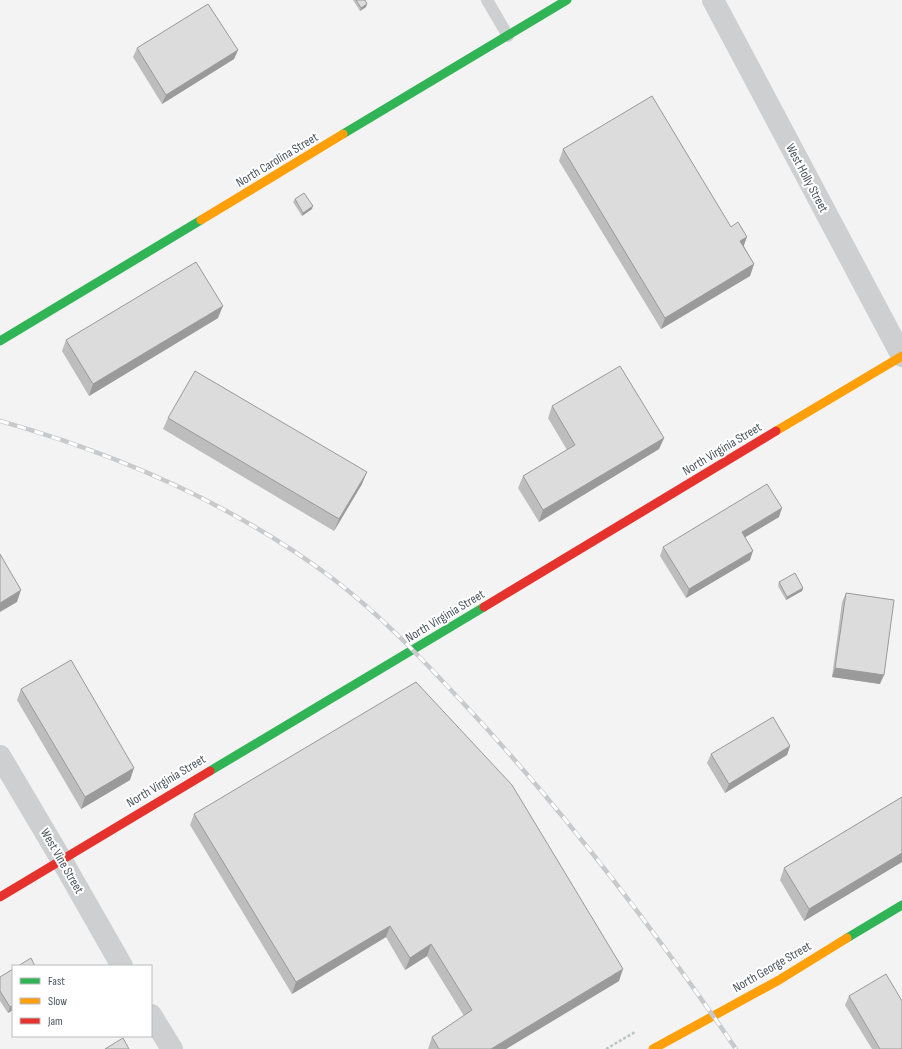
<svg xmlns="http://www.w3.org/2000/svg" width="902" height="1049" font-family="'Sofia Sans Condensed',sans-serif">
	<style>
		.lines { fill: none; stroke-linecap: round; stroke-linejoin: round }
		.path { stroke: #bbc6c3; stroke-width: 2.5; stroke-dasharray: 3 2; stroke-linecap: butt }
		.lane { stroke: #cdcfd1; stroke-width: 12 }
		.street { stroke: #cdcfd1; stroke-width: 22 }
		.fast { stroke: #30b455; stroke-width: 9 }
		.slow { stroke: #ff9f0a; stroke-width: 9 }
		.jam { stroke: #e5322d; stroke-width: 9 }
		.rail-casing { stroke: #c8c9cb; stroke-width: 4.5 }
		.rail { stroke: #fff; stroke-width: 3; stroke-dasharray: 9; stroke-linecap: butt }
		.wall { fill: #bdbdbe }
		.shaded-wall { fill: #9a9a9b }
		.building { fill: #dcdcdd; stroke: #9a9a9b }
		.labels { text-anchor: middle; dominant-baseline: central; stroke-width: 4; stroke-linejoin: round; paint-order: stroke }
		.street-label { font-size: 13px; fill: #4b555f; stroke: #fff }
	</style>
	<rect width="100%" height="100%" fill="#f3f3f3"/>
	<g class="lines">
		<polyline class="path" points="606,1049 635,1032"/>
		<polyline class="lane" points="487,0 508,36"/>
		<g class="street">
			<polyline points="713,0 902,356"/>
			<polyline points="0,756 61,859 122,966"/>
			<polyline points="151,1015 172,1049"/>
		</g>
		<g class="fast">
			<polyline points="343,134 567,0"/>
			<polyline points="0,341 201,220"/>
			<polyline points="210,771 484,607"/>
			<polyline points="847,938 902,905"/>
		</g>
		<g class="slow">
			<polyline points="201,220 343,134"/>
			<polyline points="776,431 902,356"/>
			<polyline points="653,1049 779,980 847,938"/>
		</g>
		<g class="jam">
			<polyline points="484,607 776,431"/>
			<polyline points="0,897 210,771"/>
		</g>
		<g class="rail-casing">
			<path id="rail" d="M 0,421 C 117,454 234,505 332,578 C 381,615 423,660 465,705 C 565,812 654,929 736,1049"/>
		</g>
		<use href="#rail" class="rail"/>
	</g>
	<g class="wall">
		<polygon points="353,0 365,0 367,4 366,7 360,11"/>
		<polygon points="137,48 238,50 234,59 162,104 133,57"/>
		<polygon points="563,149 731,227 744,246 754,264 750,276 661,329 559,161"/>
		<polygon points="295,199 312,209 302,216 293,202"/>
		<polygon points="218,318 89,396 62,351 66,340"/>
		<polygon points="552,406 664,438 659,449 539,522 518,488 523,476 567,450 548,418"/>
		<polygon points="168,418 362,484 334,531 163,429"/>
		<polygon points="779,517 745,537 750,560 686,598 660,556 663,547"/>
		<polygon points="779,582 803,588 802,591 786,600 778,586"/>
		<polygon points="846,593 880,684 832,677 842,602"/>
		<polygon points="21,689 130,780 81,809 17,700"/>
		<polygon points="790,746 787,755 725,793 707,763 711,754"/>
		<polygon points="902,797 902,862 804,921 780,880 784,868"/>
		<polygon points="194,814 619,981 506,1049 428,1049 432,1037 464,1016 427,956 405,970 386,937 292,994 190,825"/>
		<polygon points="13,969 13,1010 8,1013 0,1001 0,977"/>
		<polygon points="849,996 902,1049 872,1049 845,1005"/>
	</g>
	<g class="shaded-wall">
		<polygon points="367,4 366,7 360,11 361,8"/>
		<polygon points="238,50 234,59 162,104 166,95"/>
		<polygon points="313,206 312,209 302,216 303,213"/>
		<polygon points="747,237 743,248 740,241"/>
		<polygon points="754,264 750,276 661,329 665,318"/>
		<polygon points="223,306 218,318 89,396 93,384"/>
		<polygon points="664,438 659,449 539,522 543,510"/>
		<polygon points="367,472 362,484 334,531 339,519"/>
		<polygon points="782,508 779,517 739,541 742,532"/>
		<polygon points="753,551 750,560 686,598 689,589"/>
		<polygon points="803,588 802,591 786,600 787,597"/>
		<polygon points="21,590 17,602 0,612 0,603"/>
		<polygon points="835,668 884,675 880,684 832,677"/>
		<polygon points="790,746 787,755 725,793 729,784"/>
		<polygon points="134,768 130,780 81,809 85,797"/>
		<polygon points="902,853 902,862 804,921 809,909"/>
		<polygon points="390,926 386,937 292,994 296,982"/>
		<polygon points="431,944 427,956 405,970 410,958"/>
		<polygon points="623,969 619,981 506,1049 491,1049"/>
		<polygon points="13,1005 13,1010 8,1013 10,1007"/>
	</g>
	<g class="building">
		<polygon points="356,0 365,0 367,4 361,8"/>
		<polygon points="208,4 238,50 166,95 137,48"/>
		<polygon points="652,96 731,227 738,222 747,237 740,241 754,264 665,318 563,149"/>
		<polygon points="304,193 313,206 303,213 295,199"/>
		<polygon points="196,262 223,306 93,384 66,340"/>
		<polygon points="620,366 664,438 543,510 523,476 575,445 552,406"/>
		<polygon points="195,371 367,472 339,519 168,418"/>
		<polygon points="767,484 782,508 742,532 753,551 689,589 663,547"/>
		<polygon points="0,554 21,590 0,603"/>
		<polygon points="795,573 803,588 787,597 779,582"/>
		<polygon points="846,593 894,600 884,675 835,668"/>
		<polygon points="71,660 134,768 85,797 21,689"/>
		<polygon points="416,682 512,785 623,969 491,1049 439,1049 432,1037 472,1010 431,944 410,958 390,926 296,982 194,814"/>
		<polygon points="773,717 790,746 729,784 711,754"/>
		<polygon points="902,797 902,853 809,909 784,868"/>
		<polygon points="31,958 35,966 18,966"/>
		<polygon points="13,969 13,1005 10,1007 0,991 0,977"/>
		<polygon points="886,974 902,1001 902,1049 880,1049 849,996"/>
		<polygon points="123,1038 129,1049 105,1049"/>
	</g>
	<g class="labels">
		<g class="street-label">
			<text transform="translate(277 160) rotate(-31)">North Carolina Street</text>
			<text transform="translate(807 178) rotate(62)">West Holly Street</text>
			<text transform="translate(722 449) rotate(-31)">North Virginia Street</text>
			<text transform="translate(445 616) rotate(-31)">North Virginia Street</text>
			<text transform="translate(166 781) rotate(-31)">North Virginia Street</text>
			<text transform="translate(62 861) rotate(60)">West Vine Street</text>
			<text transform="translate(772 967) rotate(-30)">North George Street</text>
		</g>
	</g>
	<rect x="12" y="965" width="140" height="72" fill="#ffffff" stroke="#b7bbbf"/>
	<rect x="20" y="978" width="20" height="6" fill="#30b455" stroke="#b7bbbf"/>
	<text x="48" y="985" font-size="12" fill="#4b555f">Fast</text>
	<rect x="20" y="998" width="20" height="6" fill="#ff9f0a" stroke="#b7bbbf"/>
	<text x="48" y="1005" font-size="12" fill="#4b555f">Slow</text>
	<rect x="20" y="1018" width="20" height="6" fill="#e5322d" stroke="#b7bbbf"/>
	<text x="48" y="1025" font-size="12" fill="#4b555f">Jam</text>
</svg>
